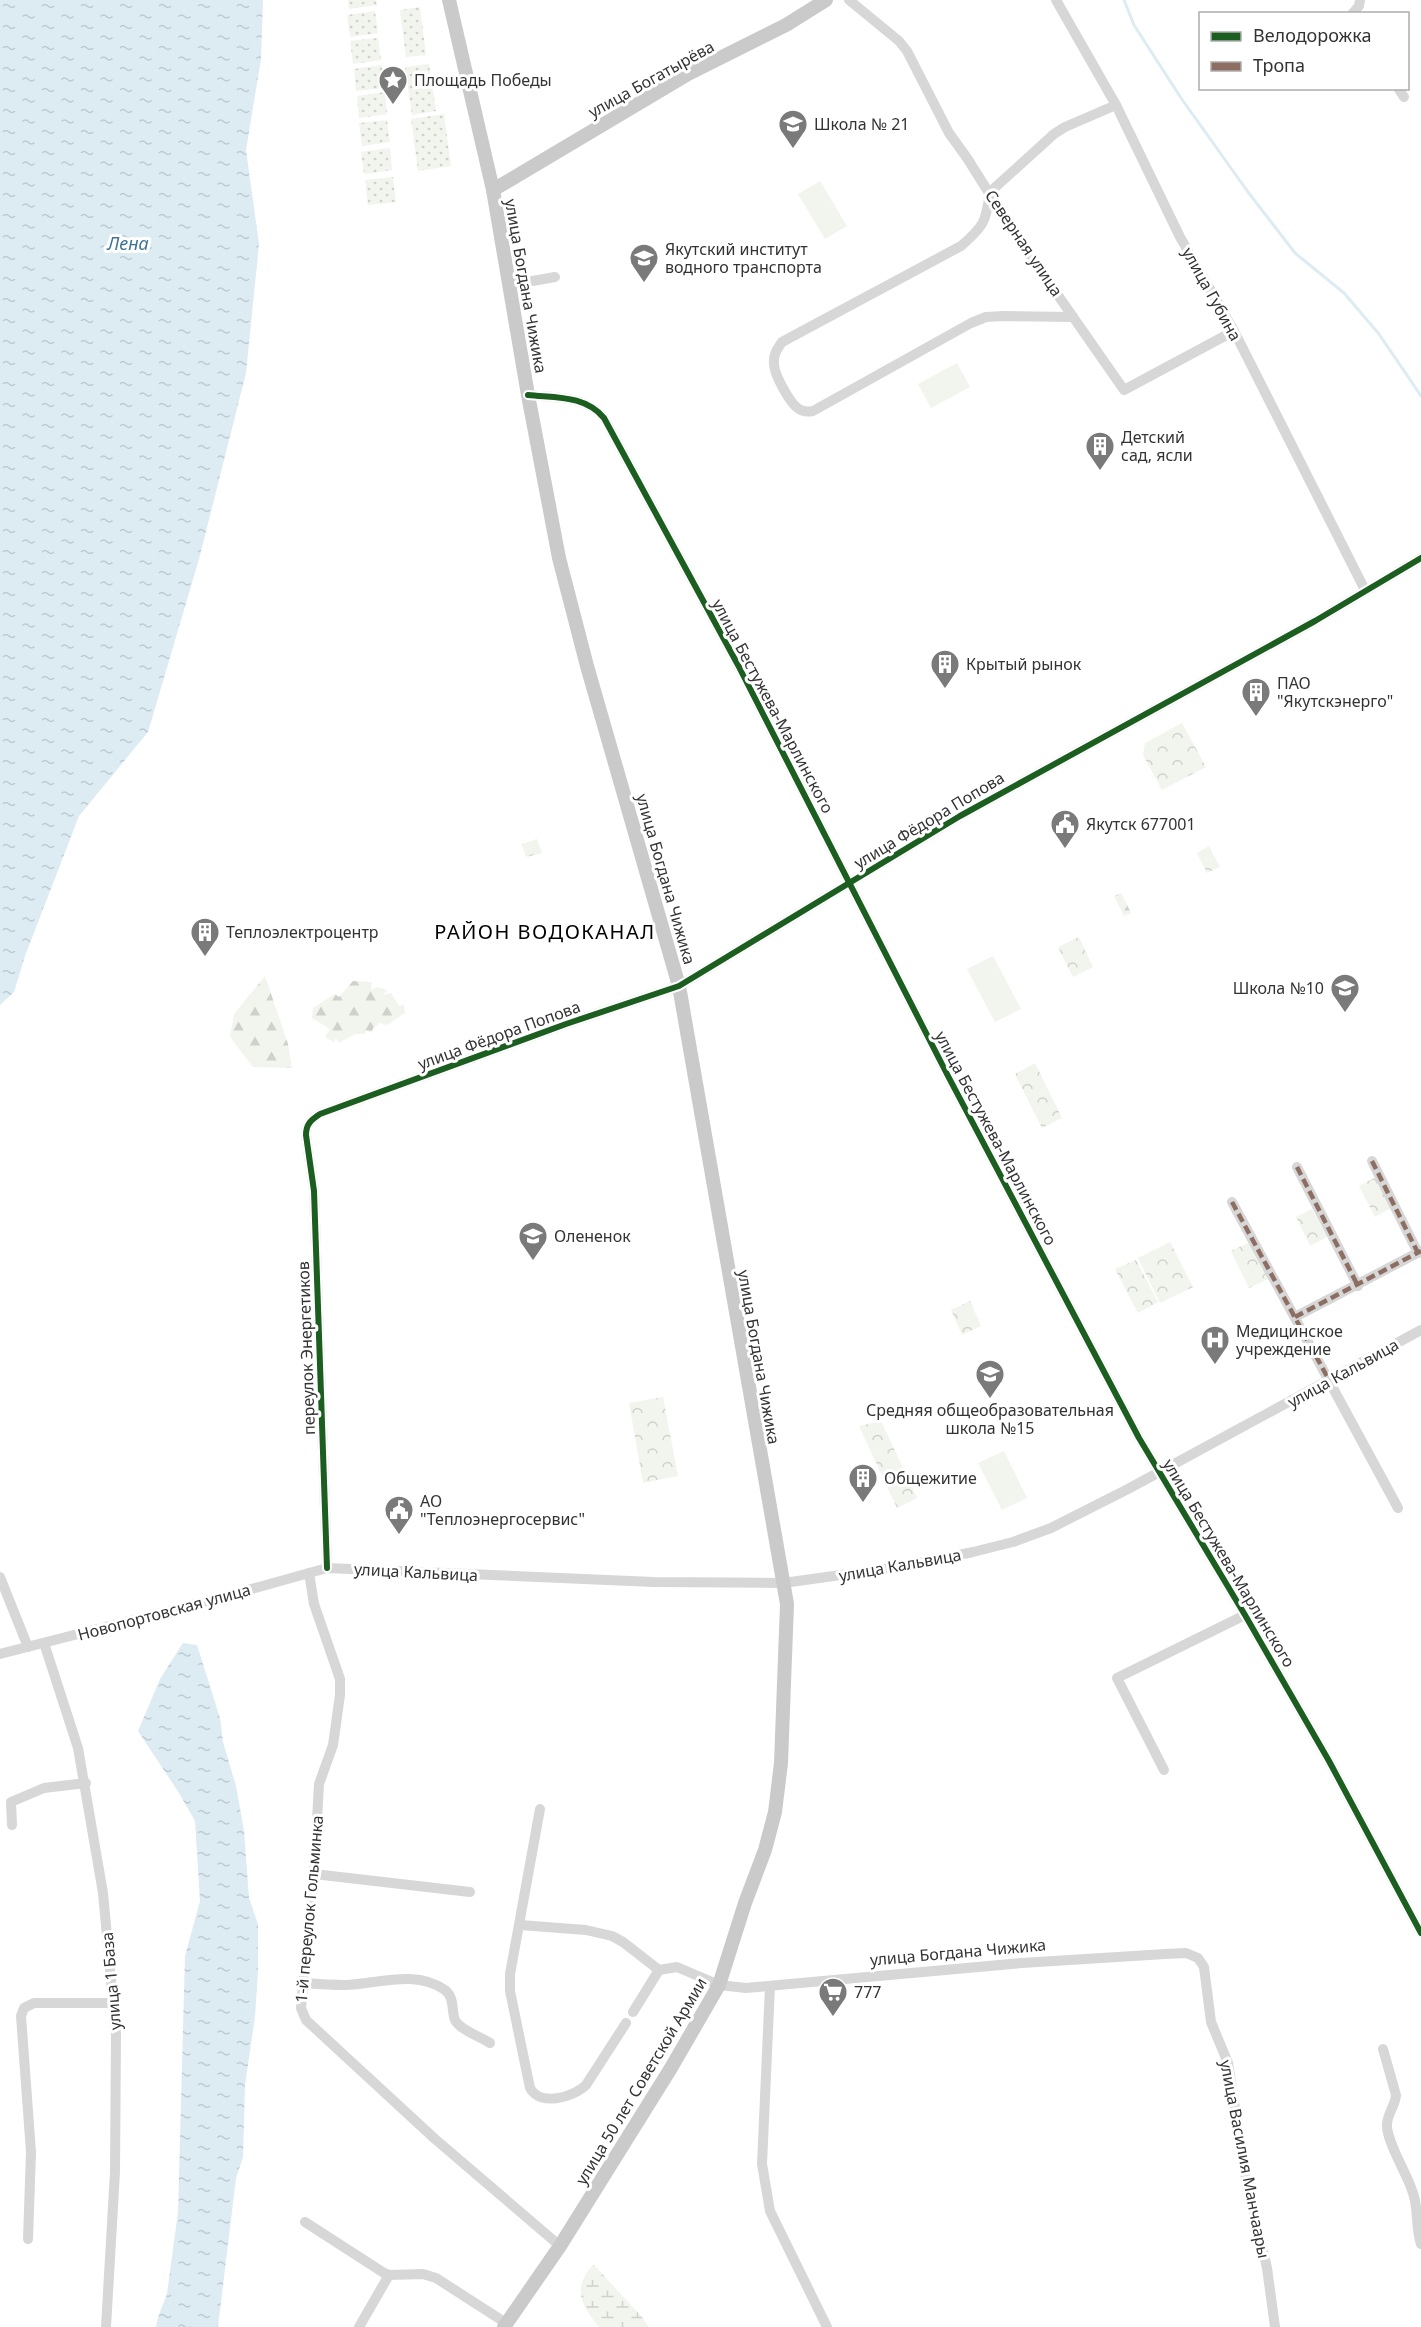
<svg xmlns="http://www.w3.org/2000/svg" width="1421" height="2327" font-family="'Noto Sans',sans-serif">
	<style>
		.grass { fill: url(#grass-dots) }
		.forest { fill: url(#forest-firs) }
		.wetland { fill: url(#wetland-marsh) }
		.park { fill: url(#park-crowns) }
		.pitch { fill: #f1f5ed }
		.water { fill: url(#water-ripples) }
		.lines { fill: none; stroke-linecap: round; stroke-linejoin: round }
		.stream { stroke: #ddebf3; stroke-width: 3 }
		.minor { stroke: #d7d7d7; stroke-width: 10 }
		.major { stroke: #cacaca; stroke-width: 14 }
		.quiet { stroke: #8d6e63; stroke-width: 4.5; stroke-dasharray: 9 4.5; stroke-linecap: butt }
		.cycleway-casing { stroke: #fff; stroke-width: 10 }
		.cycleway { stroke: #1b5e20; stroke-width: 6 }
		.labels { text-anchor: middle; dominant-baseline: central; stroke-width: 6; stroke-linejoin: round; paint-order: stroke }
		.street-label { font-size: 16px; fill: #333; stroke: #fff }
		.poi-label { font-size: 16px; fill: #333; stroke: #fff; text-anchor: start }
		.water-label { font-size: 18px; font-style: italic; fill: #3f7597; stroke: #fff }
		.quarter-label { font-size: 20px; letter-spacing: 1.5px; fill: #000; stroke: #fff }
	</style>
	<defs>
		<pattern id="grass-dots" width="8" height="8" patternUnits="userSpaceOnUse" patternTransform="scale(1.5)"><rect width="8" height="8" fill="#f1f5ed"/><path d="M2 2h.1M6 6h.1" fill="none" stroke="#cfd2cc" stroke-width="1.8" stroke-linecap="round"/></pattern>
		<pattern id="forest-firs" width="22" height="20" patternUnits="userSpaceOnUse" patternTransform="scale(1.5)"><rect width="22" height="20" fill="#f1f5ed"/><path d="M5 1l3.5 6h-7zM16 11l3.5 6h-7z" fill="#cfd2cc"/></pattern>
		<pattern id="wetland-marsh" width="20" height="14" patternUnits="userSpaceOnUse" patternTransform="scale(1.5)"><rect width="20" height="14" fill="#f1f5ed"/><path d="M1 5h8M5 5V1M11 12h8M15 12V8" fill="none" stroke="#cfd2cc"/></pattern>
		<pattern id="park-crowns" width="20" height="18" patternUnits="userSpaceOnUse" patternTransform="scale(1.5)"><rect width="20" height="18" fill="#f1f5ed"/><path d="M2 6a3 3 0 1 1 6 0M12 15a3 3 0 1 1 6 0" fill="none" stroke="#cfd2cc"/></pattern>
		<pattern id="water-ripples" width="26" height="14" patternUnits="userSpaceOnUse" patternTransform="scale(1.5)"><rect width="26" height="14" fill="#ddebf3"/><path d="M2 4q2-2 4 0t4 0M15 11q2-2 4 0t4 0" fill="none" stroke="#becad1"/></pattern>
	</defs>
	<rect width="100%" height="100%" fill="#fff"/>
	<g class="grass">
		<polygon points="348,0 376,0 377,5 349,9"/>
		<polygon points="420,7 426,55 406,57 400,10"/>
		<polygon points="375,11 378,33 350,37 347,15"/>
		<polygon points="378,38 381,60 353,64 350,41"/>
		<polygon points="429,64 436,111 412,115 405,67"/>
		<polygon points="382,65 385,88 356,91 354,69"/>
		<polygon points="385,92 387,114 359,118 357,96"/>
		<polygon points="444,114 451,166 418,171 411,119"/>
		<polygon points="387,120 390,142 362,146 359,123"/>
		<polygon points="390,148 392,170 364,174 361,152"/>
		<polygon points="393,177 396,202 368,205 365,180"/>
	</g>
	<g class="forest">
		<polygon points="1121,893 1131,913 1124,916 1114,896"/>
		<polygon points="265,976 288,1044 292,1068 253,1067 230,1037 234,1014"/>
		<polygon points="353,981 372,982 371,990 378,987 387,990 383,995 391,993 399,1006 404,1005 405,1013 387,1025 380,1023 373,1028 372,1033 366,1030 365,1034 355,1034 339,1043 336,1038 334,1042 325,1037 330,1029 312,1018 313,1008 335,994 339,997"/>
	</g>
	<path class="wetland" d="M 594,2265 L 642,2317 L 649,2327 L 599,2327 C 586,2311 574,2295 585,2276 C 588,2271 589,2268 594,2265 Z"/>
	<g class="park">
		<polygon points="1182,723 1206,767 1162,790 1143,755 1145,743"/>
		<polygon points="537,839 542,853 526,857 522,844"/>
		<polygon points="1209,846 1220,867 1207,873 1197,853"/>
		<polygon points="1079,937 1093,967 1073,977 1058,947"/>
		<polygon points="1035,1063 1062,1118 1042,1128 1015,1074"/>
		<polygon points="1376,1177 1391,1208 1375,1217 1359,1186"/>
		<polygon points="1312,1209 1327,1237 1310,1246 1296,1217"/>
		<polygon points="1170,1242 1193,1287 1160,1303 1138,1258"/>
		<polygon points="1250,1242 1268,1279 1249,1288 1231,1251"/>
		<polygon points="1136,1260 1158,1302 1138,1313 1115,1269"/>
		<polygon points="970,1301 981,1326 962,1335 951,1310"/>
		<polygon points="663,1397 678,1476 643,1483 629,1403"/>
		<polygon points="881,1421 917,1498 897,1508 859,1426"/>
	</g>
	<g class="pitch">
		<polygon points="820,181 847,226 825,239 798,194"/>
		<polygon points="957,363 970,387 931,408 918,384"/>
		<polygon points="993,956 1021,1009 995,1022 967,969"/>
		<polygon points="1004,1451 1027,1498 1002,1510 978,1463"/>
	</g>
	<g class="water">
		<polygon points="0,0 263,0 261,59 246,150 259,244 246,373 199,559 148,732 79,816 25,956 14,992 0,1005"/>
		<polygon points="183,1643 197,1645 220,1718 223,1742 236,1786 244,1831 249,1898 258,1924 258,1970 255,2017 245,2085 243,2157 236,2178 218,2327 156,2327 158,2317 167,2294 178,2212 185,1956 200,1901 195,1821 179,1793 138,1731 160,1679"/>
	</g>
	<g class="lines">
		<polyline class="stream" points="1124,0 1134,25 1181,98 1248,192 1295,253 1344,293 1379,334 1421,396"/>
		<g class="minor">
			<polyline points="849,0 899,41 907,51 949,133 967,158 1011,228 1124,390 1234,331"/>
			<polyline points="1056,0 1116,105 1180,237 1234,331 1365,590"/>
			<polyline points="1352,14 1359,6 1360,0"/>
			<polyline points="1398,88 1404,97"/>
			<polyline points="510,285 555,277"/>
			<path d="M 1073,317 L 1004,316 L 986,317 L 971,323 L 813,411 C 807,412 803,412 799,409 C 790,404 774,374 774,364 C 773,355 777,349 782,342 L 961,246 C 984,226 986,222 990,192 L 1054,134 L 1065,127 L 1116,105"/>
			<path d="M 528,395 C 555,398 585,395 604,418 L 738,665 L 948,1076 L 1139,1438 L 1245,1615 L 1329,1761 L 1421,1933"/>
			<polyline points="1372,1161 1418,1253"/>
			<polyline points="1297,1167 1358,1286"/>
			<polyline points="1232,1202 1398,1508"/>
			<polyline points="1295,1317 1421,1251"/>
			<path d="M 327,1568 L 314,1191 L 306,1135 C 306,1124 311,1120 320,1114 L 566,1024 L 679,986 L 960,816 L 1315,621 L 1421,558"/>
			<polyline points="309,1573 314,1604 340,1679 340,1695 333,1745 319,1784 314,1874 301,2008 306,2020 435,2139 560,2246"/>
			<polyline points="0,1577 28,1647"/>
			<polyline points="44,1643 78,1748 103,1893 116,2034 115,2172 106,2327"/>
			<polyline points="0,1654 223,1597 327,1568 654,1582 783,1583 906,1566 973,1552 1013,1542 1051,1528 1128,1489 1421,1330"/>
			<polyline points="1164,1770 1117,1678 1245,1615"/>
			<path d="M 540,1809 L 510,1974 L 510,1991 L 530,2088 C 540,2107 574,2097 586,2085 L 626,2023"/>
			<polyline points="12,1825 11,1802 44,1788 86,1783"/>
			<polyline points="314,1874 470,1892"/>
			<polyline points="520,1925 586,1930 612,1936 623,1942 659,1970 677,1967 719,1985 746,1988 1022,1963 1165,1954 1186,1953 1198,1958 1204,1967 1211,2022 1228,2063 1246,2179 1267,2268 1275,2327"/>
			<path d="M 303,1983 C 317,1984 331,1985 345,1985 C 378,1984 415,1969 445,1990 C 455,1998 451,2010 455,2020 C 460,2030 481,2037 490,2043"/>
			<polyline points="770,1986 762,2164 770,2211 827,2327"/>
			<polyline points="633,2012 659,1970"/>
			<path d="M 1383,2049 L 1396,2095 C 1395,2107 1386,2115 1387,2127 C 1389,2147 1407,2173 1413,2193 C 1419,2210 1415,2227 1421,2244"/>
			<polyline points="305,2222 384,2273 389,2275 423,2274 436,2278 506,2323"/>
			<polyline points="28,2239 31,2152 21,2016 24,2008 34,2003 113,2003"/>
			<polyline points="359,2327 389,2275"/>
		</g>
		<g class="major">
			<polyline points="449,0 493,190 528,395 559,558 587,666 679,986 787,1604 781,1763 775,1812 765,1850 745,1903 719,1985 671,2068 560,2246 504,2327"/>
			<polyline points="493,190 688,74 786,25 826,0"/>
		</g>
		<g class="quiet">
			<polyline points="1372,1161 1418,1253"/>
			<polyline points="1297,1167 1358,1286"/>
			<polyline points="1232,1202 1329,1380"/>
			<polyline points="1295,1317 1421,1251"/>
		</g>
		<g class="cycleway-casing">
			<g id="cycleway">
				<path d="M 528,395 C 555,398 585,395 604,418 L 738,665 L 948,1076 L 1139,1438 L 1245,1615 L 1329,1761 L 1421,1933"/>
				<path d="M 327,1568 L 314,1191 L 306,1135 C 306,1124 311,1120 320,1114 L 566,1024 L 679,986 L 960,816 L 1315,621 L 1421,558"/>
			</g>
		</g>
		<use href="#cycleway" class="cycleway"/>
	</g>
	<defs>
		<g id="sight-pin" transform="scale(1.5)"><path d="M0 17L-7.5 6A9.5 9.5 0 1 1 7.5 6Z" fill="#7a7a7a" stroke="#fff"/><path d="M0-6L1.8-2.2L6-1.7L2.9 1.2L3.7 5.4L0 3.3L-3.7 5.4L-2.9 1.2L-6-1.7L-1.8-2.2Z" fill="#fff"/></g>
		<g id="school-pin" transform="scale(1.5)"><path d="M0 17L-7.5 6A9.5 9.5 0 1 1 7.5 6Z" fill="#7a7a7a" stroke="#fff"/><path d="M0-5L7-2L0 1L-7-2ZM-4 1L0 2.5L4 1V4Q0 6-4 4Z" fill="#fff"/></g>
		<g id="university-pin" transform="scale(1.5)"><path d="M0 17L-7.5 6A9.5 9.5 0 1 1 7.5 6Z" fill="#7a7a7a" stroke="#fff"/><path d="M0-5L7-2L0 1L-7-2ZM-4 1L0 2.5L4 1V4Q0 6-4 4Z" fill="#fff"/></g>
		<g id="building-pin" transform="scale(1.5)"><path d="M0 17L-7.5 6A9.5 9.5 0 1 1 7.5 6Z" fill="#7a7a7a" stroke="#fff"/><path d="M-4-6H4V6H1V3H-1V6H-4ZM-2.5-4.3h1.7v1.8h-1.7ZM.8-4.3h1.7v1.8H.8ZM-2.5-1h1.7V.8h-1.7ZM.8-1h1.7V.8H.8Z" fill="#fff"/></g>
		<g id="civic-pin" transform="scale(1.5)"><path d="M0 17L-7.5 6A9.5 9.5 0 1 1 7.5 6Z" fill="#7a7a7a" stroke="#fff"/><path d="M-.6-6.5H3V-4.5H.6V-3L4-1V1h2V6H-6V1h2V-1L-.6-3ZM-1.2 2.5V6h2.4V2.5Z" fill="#fff"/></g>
		<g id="hospital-pin" transform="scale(1.5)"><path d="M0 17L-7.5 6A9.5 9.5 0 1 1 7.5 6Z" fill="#7a7a7a" stroke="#fff"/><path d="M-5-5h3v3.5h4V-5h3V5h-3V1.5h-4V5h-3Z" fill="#fff"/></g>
		<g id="supermarket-pin" transform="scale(1.5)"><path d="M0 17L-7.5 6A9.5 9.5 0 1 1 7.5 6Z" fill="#7a7a7a" stroke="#fff"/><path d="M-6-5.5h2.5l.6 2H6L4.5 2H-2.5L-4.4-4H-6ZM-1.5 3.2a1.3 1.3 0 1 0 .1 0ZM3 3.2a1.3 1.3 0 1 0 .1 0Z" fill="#fff"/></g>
	</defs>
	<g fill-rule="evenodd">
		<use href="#sight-pin" x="393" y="80"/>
		<use href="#school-pin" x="793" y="124"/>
		<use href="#university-pin" x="644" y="258"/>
		<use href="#building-pin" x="1100" y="446"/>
		<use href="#building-pin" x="945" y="664"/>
		<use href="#building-pin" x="1256" y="692"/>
		<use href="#civic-pin" x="1065" y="824"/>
		<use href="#building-pin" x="205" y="932"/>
		<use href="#school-pin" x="1345" y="988"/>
		<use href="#school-pin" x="533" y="1236"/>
		<use href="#hospital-pin" x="1215" y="1340"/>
		<use href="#school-pin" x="990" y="1374"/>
		<use href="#building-pin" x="863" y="1478"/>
		<use href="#civic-pin" x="399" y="1510"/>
		<use href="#supermarket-pin" x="833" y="1992"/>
	</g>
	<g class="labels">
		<g class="street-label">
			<text transform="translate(651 79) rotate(-29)">улица Богатырёва</text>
			<text transform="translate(1024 243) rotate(56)">Северная улица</text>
			<text transform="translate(526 286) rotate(80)">улица Богдана Чижика</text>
			<text transform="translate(1212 294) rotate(61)">улица Губина</text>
			<text transform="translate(773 706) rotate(62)">улица Бестужева-Марлинского</text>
			<text transform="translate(929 820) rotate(-31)">улица Фёдора Попова</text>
			<text transform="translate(666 879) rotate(74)">улица Богдана Чижика</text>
			<text transform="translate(499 1035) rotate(-20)">улица Фёдора Попова</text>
			<text transform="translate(996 1138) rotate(62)">улица Бестужева-Марлинского</text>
			<text transform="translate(306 1348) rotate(-92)">переулок Энергетиков</text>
			<text transform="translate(759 1357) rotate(80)">улица Богдана Чижика</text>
			<text transform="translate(1343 1373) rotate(-29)">улица Кальвица</text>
			<text transform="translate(1229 1563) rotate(59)">улица Бестужева-Марлинского</text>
			<text transform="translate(900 1565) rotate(-10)">улица Кальвица</text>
			<text transform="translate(416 1572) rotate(3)">улица Кальвица</text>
			<text transform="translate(164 1612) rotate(-15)">Новопортовская улица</text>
			<text transform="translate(309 1909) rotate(-85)">1-й переулок Гольминка</text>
			<text transform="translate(958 1952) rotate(-5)">улица Богдана Чижика</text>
			<text transform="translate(111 1981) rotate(-95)">улица 1 База</text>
			<text transform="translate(641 2081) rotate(-59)">улица 50 лет Советской Армии</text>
			<text transform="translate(1245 2159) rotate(79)">улица Василия Манчаары</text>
		</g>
		<g class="poi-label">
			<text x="414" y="80">Площадь Победы</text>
			<text x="814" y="124">Школа № 21</text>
			<text x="665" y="249">Якутский институт<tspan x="665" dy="18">водного транспорта</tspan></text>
			<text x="1121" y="437">Детский<tspan x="1121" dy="18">сад, ясли</tspan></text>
			<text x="966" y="664">Крытый рынок</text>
			<text x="1277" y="683">ПАО<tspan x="1277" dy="18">"Якутскэнерго"</tspan></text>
			<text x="1086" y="824">Якутск 677001</text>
			<text x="226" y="932">Теплоэлектроцентр</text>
			<text x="1324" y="988" text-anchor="end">Школа №10</text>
			<text x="554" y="1236">Олененок</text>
			<text x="1236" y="1331">Медицинское<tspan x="1236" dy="18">учреждение</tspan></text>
			<text x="990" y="1410" text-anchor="middle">Средняя общеобразовательная<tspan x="990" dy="18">школа №15</tspan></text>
			<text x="884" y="1478">Общежитие</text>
			<text x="420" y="1501">АО<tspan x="420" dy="18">"Теплоэнергосервис"</tspan></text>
			<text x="854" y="1992">777</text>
		</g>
		<g class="water-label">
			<text x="128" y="243">Лена</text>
		</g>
		<g class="quarter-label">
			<text x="545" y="931">РАЙОН ВОДОКАНАЛ</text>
		</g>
	</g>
	<rect x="1199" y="12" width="210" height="78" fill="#ffffff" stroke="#adadad" stroke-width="1.5"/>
	<rect x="1211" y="32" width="30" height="9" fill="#1b5e20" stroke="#adadad" stroke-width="1.5"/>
	<text x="1253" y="42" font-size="18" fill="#333333">Велодорожка</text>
	<rect x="1211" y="62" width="30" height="9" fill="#8d6e63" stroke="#adadad" stroke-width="1.5"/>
	<text x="1253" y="72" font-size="18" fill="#333333">Тропа</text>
</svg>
